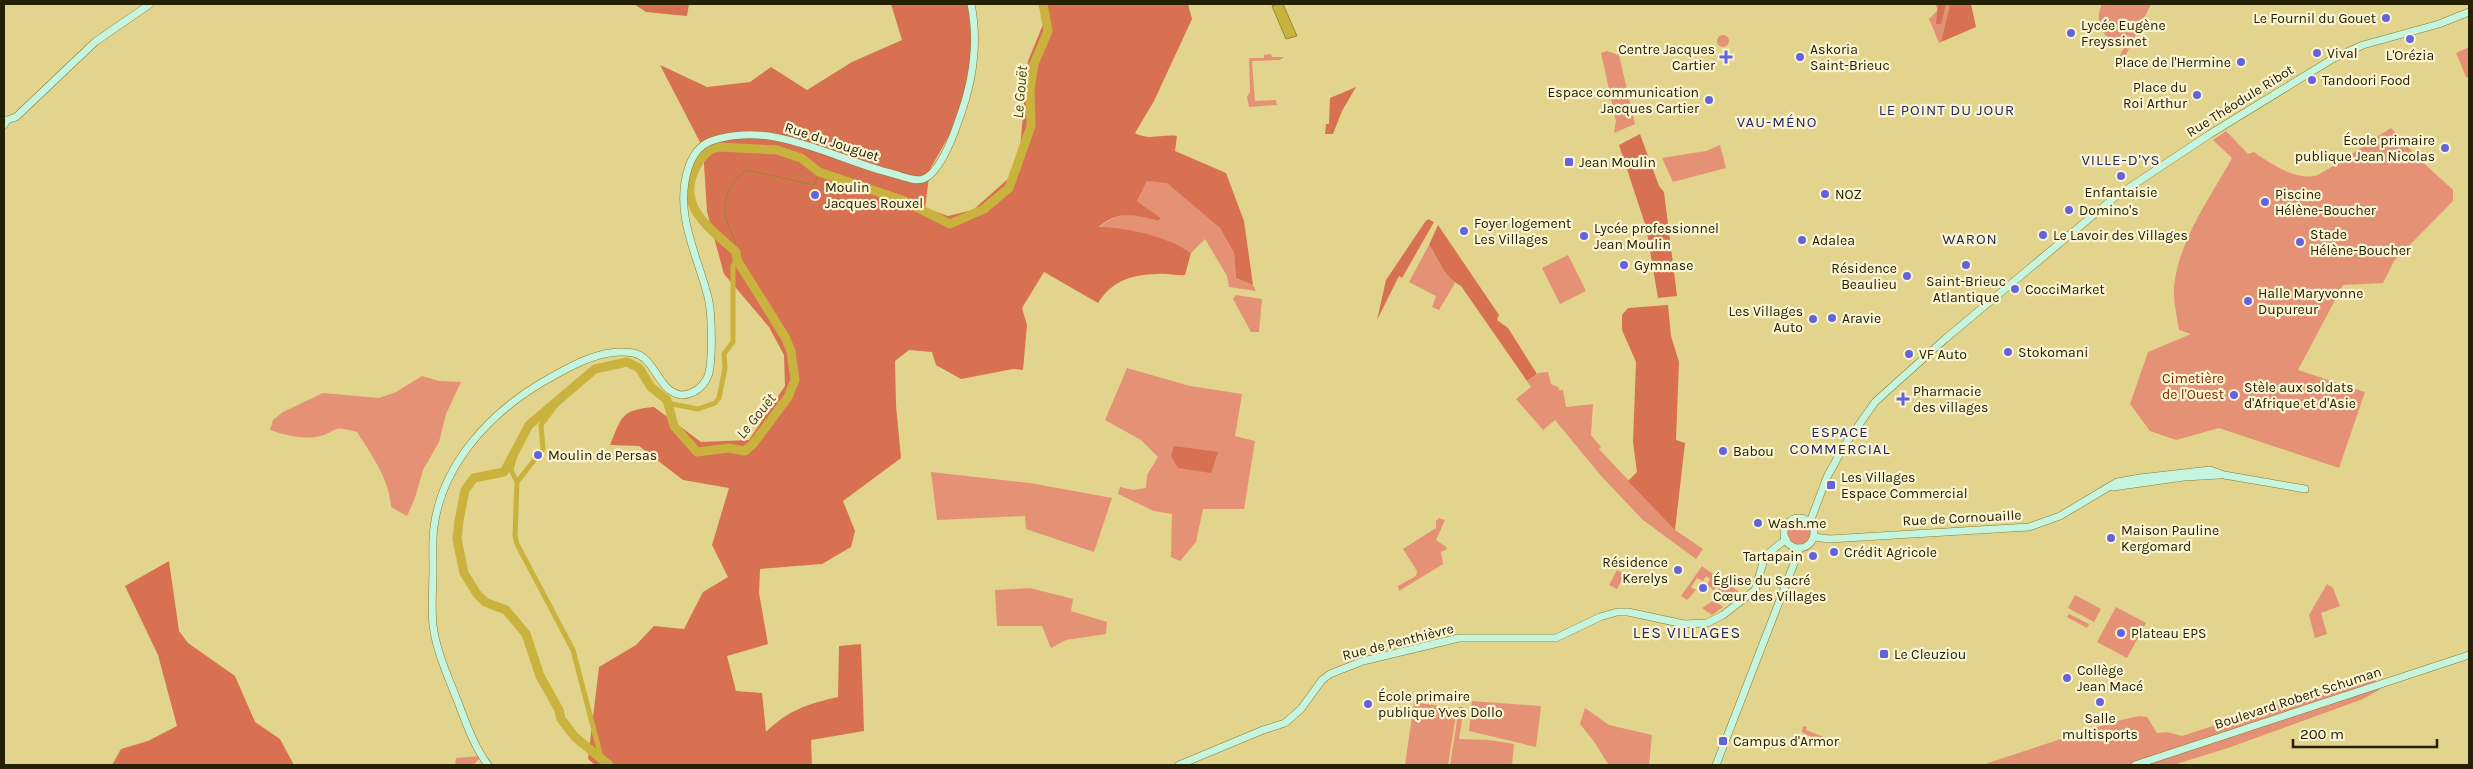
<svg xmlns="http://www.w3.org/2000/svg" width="2473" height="769" font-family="Karla,sans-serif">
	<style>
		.green { fill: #e59175 }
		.forest { fill: #d77151 }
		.water { fill: #c9b33e; stroke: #98872c }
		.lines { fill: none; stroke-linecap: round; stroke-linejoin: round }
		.stream { stroke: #98872c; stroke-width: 1 }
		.canal { stroke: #c9b33e; stroke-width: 5 }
		.river { stroke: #c9b33e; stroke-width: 9 }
		.secondary-casing { stroke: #887a35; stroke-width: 8 }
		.secondary { stroke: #c5f5df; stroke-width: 7 }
		.poi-dot { fill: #6364dd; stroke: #fbf4d2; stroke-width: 2 }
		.labels { text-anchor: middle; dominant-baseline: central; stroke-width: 4.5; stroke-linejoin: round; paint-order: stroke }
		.poi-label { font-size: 14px; fill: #262003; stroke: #fbf4d2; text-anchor: start }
		.street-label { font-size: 14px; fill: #262003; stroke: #fbf4d2 }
		.park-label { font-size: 14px; fill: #802400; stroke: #fbf4d2 }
		.water-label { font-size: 15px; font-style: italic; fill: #473e0e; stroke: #fbf4d2 }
		.neighbourhood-label { font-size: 15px; letter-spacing: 1px; fill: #272761; stroke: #fbf4d2 }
		.quarter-label { font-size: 16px; letter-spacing: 1px; fill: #272761; stroke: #fbf4d2 }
	</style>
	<rect width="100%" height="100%" fill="#e2d48d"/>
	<g class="green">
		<polygon points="1935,4 1950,4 1941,42 1939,43 1929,19 1938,10"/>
		<path d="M 2102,4 L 2151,4 L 2123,61 L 2118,59 L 2128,40 C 2104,47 2093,22 2102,4 Z"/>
		<circle cx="1723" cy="41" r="6"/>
		<polygon points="2469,47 2469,78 2466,77 2456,53"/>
		<polygon points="1607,51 1619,55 1635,124 1614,133 1616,121 1601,53"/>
		<polygon points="1271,54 1272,57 1284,57 1280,60 1252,61 1255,101 1276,100 1277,105 1249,107 1247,97 1250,92 1249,58 1264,58 1264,55"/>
		<path d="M 2391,128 L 2416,156 L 2453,190 L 2453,201 L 2394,261 L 2383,283 L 2343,285 L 2298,370 L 2365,392 L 2339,468 L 2219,428 L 2176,440 L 2150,431 L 2130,404 L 2148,352 L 2191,334 L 2179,330 C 2177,316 2173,301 2174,287 C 2179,239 2209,200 2232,158 L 2213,140 L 2226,131 L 2248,154 L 2254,152 C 2271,164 2293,179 2315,176 C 2324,174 2379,135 2391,128 Z"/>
		<polygon points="1720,145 1726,168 1673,182 1662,158 1706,151"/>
		<path d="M 1147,181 L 1167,182 L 1220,228 L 1234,253 L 1236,278 L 1253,285 L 1256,291 L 1229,287 L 1227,276 L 1205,239 L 1191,253 L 1183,248 L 1099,228 C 1120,210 1133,214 1158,221 L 1161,218 L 1137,201 Z"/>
		<polygon points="1429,245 1439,263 1455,283 1439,310 1432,307 1436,296 1409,282"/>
		<polygon points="1568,255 1586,291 1560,304 1542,268"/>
		<polygon points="1236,295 1262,299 1259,332 1251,332 1233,299"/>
		<polygon points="1127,368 1190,386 1242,394 1235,436 1255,441 1244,509 1203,509 1196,542 1180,561 1171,557 1172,514 1154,511 1118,494 1120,487 1133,490 1146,488 1147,475 1158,457 1141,440 1105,420"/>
		<polygon points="1548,372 1551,384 1558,387 1559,390 1563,390 1566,407 1593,404 1591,435 1601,447 1599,449 1675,530 1703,549 1696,559 1643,520 1602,477 1555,420 1543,430 1516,399 1531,387 1527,381 1539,373"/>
		<path d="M 422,376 L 439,381 L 461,382 L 446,414 L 439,442 L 423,470 L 415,498 L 407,516 L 391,507 C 390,480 371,454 357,432 C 329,424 338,433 316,437 C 301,439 285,435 270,430 L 273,420 L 283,412 L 323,393 L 379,398 L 396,392 Z"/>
		<polygon points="931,472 1030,483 1112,498 1094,552 1026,529 1025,516 937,520"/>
		<polygon points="1439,518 1445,520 1436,540 1446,547 1447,549 1441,552 1443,564 1399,591 1398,586 1416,576 1417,571 1403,549 1436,528 1436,521"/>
		<circle cx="1799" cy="533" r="11"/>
		<polygon points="1702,566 1721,580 1714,590 1707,585 1710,579 1706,576 1703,581 1697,578 1691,587 1696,590 1687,600 1681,596"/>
		<polygon points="1617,570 1625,574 1617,589 1609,585"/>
		<polygon points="1723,581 1741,593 1730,602 1719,594 1718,590"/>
		<polygon points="2327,584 2333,588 2340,606 2321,613 2327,634 2315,638 2309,615"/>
		<polygon points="1030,588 1073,599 1071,611 1107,622 1106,634 1066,640 1051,648 1042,626 997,626 995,590"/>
		<polygon points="2075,595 2101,609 2094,622 2068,608"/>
		<polygon points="1714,600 1723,607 1712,615 1702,608"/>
		<polygon points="2116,607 2146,623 2127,658 2097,642"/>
		<polygon points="2069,614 2089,624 2087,628 2067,617"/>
		<polygon points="2375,679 2379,690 2363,699 2228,748 2173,765 1982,765 2113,722 2139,716 2147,717 2157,733 2167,732 2182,736 2321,691"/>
		<polygon points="1472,701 1541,706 1536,747 1469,731"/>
		<polygon points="1414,702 1457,709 1448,765 1405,765"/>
		<polygon points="1459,707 1464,707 1459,739 1489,740 1514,744 1512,765 1450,765"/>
		<polygon points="1585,708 1609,725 1652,735 1649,765 1608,764 1595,743 1580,724"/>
		<path d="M 1803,726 L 1807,727 L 1806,730 L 1834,741 L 1835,738 L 1840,741 L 1839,744 C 1826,746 1813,738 1802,732 Z"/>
		<polygon points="481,756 474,765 455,765 456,758"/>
	</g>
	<g class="forest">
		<polygon points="634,4 689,4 687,16 646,12"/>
		<path d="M 891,4 L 967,4 L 973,27 L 969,79 L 950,134 L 930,169 L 925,208 L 948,216 L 973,210 L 1018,170 L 1028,61 L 1044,22 L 1040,4 L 1188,4 L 1192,19 L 1154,101 L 1135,133 C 1149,141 1161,134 1177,136 L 1175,151 L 1226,173 L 1244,221 L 1253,285 L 1236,278 L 1234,253 L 1220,228 L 1167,183 L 1147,181 L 1137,201 L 1161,218 L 1158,221 C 1135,215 1118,210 1099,227 C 1128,228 1167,236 1191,253 L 1185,275 C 1176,276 1167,273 1158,274 C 1131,275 1113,280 1098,303 L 1044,272 L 1022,308 L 1027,325 L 1023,370 L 1013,369 L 961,379 L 936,365 L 932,352 L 909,350 L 895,361 L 896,405 L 901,458 L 843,501 L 855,531 L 851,547 L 822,564 L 760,569 L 759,593 L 768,644 L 727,656 L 736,691 L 762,693 L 766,732 C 788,710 808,704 838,697 L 839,646 L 861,644 L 864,731 L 811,740 L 812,765 L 595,765 L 588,759 L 599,667 L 636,645 L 654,626 L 684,629 L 703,592 L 728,577 L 712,545 L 729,488 L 683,480 L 639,446 L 610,445 C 622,416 621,410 654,407 L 701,442 L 749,440 L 785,386 L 784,355 L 769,327 L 724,274 L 707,212 L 703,148 L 660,65 L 707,87 L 750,82 L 771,67 L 807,90 L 852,62 L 902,40 Z"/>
		<polygon points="1938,4 1946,4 1941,24 1936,24"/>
		<polygon points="1950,4 1971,4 1976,27 1941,42"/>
		<polygon points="1356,87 1342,111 1333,134 1325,134 1326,124 1329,124 1330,98"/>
		<polygon points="1640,134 1659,186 1664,192 1677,296 1658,298 1646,227 1619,145"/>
		<polygon points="1428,219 1434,222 1402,278 1399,276 1377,320 1386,280 1425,222"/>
		<path d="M 1438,225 L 1499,315 L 1497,320 L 1508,328 L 1537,374 L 1527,381 L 1461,286 C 1445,278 1438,259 1429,245 Z"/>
		<polygon points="1668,305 1671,336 1679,362 1676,440 1685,443 1675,530 1628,481 1637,472 1633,442 1636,362 1622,330 1622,315 1628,308"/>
		<polygon points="1174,446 1218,452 1211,473 1178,468 1171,456"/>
		<polygon points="169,561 179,631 188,643 235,676 255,722 280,739 294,765 112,765 121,749 148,741 177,726 158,655 125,586"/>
	</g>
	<polygon class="water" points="1278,4 1283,4 1297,36 1286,39 1272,6"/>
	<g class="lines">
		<path class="stream" d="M 736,252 C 736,237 731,235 727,222 C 720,201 730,181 747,170 L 814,185 L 819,172"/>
		<g class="canal">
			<polyline points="667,403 698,409 715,403 719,398 725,368 724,354 733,342 733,266 737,260"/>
			<polyline points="518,444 511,470 517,482 515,536 517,544 573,650 602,761"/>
			<polyline points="517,482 543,449 541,425 559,401"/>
		</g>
		<path class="river" d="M 609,765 L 575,737 L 561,719 L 559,710 L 540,676 L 526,634 L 506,610 L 485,602 L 477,594 L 464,573 L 457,539 L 459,521 L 465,490 L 474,478 L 504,472 L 529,425 L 595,369 L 627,362 L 639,368 L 651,387 L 667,400 L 674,426 L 697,452 L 729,448 L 745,451 L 753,444 L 788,397 L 795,380 L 791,351 L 785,337 L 737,260 L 736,252 C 711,229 675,206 696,167 C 701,157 707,150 718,147 L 777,150 L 801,158 L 819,172 L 902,200 L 950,224 L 984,209 L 1009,188 L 1031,126 L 1030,89 L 1034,64 L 1048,31 L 1043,4"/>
		<g class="secondary-casing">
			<g id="secondary">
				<polyline points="4,125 7,120 16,117 95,42 150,4"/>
				<polyline points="2113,487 2184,477 2219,475"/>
				<circle cx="1799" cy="533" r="15"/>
				<polyline points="1810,522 1827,477 1844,446 1875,402 1945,339 2115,197 2210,134 2334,58 2363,45 2439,24 2469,12"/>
				<polyline points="1814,537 1829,539 2029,527 2060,516 2117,482 2140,478 2210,470 2224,475 2305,489"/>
				<path d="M 488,765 C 473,745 465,720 456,697 C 447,674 436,650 433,625 C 431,607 433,587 433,569 C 433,555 432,540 434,527 C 442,465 489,414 541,383 C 567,368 601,347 633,353 C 656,357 657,392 682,395 C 694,394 703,387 708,376 C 713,362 712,312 708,297 C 697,254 674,214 688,169 C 692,156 698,146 711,141 C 772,119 835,160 894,174 C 902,176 914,182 923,179 C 939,174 953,137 958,122 C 972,85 979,43 971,4"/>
				<polyline points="1179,765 1263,730 1285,723 1301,709 1322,680 1330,674 1363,661 1459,638 1556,638 1600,617 1617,612 1628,612 1684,624 1707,623 1723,615 1755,590 1765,556 1786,539"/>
				<polyline points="1716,765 1800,548"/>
				<polyline points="2135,765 2469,655"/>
			</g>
		</g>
		<use href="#secondary" class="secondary"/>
	</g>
	<g class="poi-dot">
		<circle cx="2386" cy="18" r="5"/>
		<circle cx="2071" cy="33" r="5"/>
		<circle cx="2410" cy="39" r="5"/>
		<circle cx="2317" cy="53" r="5"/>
		<path d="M1723.5 49.5h5v5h5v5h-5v5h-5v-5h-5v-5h5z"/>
		<circle cx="1800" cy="57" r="5"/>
		<circle cx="2241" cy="62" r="5"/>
		<circle cx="2312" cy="80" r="5"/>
		<circle cx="2197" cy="95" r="5"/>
		<circle cx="1709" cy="100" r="5"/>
		<circle cx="2445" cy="148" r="5"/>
		<rect x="1564" y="157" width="10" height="10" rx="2.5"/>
		<circle cx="2121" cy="176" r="5"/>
		<circle cx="1825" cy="194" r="5"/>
		<circle cx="815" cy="195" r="5"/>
		<circle cx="2265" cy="202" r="5"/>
		<circle cx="2069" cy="210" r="5"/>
		<circle cx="1464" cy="231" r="5"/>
		<circle cx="2043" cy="235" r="5"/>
		<circle cx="1584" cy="236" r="5"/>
		<circle cx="1802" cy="240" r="5"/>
		<circle cx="2300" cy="242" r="5"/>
		<circle cx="1624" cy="265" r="5"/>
		<circle cx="1966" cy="265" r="5"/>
		<circle cx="1907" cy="276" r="5"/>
		<circle cx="2015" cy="289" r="5"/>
		<circle cx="2248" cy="301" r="5"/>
		<circle cx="1832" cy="318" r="5"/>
		<circle cx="1813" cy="319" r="5"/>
		<circle cx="2008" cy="352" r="5"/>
		<circle cx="1909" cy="354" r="5"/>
		<circle cx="2234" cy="395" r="5"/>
		<path d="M1900.5 391.5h5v5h5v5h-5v5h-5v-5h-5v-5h5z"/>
		<circle cx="1723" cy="451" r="5"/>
		<circle cx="538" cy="455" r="5"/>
		<rect x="1826" y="480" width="10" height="10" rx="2.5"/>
		<circle cx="1758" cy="523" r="5"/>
		<circle cx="2111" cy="538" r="5"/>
		<circle cx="1834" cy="552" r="5"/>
		<circle cx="1813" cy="556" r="5"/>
		<circle cx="1678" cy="570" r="5"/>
		<circle cx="1703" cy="588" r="5"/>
		<circle cx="2121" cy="633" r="5"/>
		<rect x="1879" y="649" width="10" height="10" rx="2.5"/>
		<circle cx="2067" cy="678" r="5"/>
		<circle cx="2100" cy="702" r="5"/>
		<circle cx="1368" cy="704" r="5"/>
		<rect x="1718" y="736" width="10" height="10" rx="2.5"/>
	</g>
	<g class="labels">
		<g class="poi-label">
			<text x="2376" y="18" text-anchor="end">Le Fournil du Gouet</text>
			<text x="2081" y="25">Lycée Eugène<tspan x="2081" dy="16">Freyssinet</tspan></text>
			<text x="1715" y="49" text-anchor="end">Centre Jacques<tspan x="1715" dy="16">Cartier</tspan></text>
			<text x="1810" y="49">Askoria<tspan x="1810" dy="16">Saint-Brieuc</tspan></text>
			<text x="2327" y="53">Vival</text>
			<text x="2410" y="55" text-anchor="middle">L'Orézia</text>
			<text x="2231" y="62" text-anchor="end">Place de l'Hermine</text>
			<text x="2322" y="80">Tandoori Food</text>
			<text x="2187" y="87" text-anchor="end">Place du<tspan x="2187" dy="16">Roi Arthur</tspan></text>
			<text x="1699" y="92" text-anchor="end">Espace communication<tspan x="1699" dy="16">Jacques Cartier</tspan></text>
			<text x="2435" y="140" text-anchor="end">École primaire<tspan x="2435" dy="16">publique Jean Nicolas</tspan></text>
			<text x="1579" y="162">Jean Moulin</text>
			<text x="825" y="187">Moulin<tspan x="825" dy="16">Jacques Rouxel</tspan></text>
			<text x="2121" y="192" text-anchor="middle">Enfantaisie</text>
			<text x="1835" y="194">NOZ</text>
			<text x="2275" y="194">Piscine<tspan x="2275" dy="16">Hélène-Boucher</tspan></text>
			<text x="2079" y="210">Domino's</text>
			<text x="1474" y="223">Foyer logement<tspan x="1474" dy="16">Les Villages</tspan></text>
			<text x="1594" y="228">Lycée professionnel<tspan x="1594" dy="16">Jean Moulin</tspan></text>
			<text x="2310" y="234">Stade<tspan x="2310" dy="16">Hélène-Boucher</tspan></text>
			<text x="2053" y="235">Le Lavoir des Villages</text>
			<text x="1812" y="240">Adalea</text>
			<text x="1634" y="265">Gymnase</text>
			<text x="1897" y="268" text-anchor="end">Résidence<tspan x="1897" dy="16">Beaulieu</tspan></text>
			<text x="1966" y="281" text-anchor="middle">Saint-Brieuc<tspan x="1966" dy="16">Atlantique</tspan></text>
			<text x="2025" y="289">CocciMarket</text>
			<text x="2258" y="293">Halle Maryvonne<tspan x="2258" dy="16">Dupureur</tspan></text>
			<text x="1803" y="311" text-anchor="end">Les Villages<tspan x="1803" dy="16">Auto</tspan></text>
			<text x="1842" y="318">Aravie</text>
			<text x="2018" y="352">Stokomani</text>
			<text x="1919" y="354">VF Auto</text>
			<text x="2244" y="387">Stèle aux soldats<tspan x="2244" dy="16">d'Afrique et d'Asie</tspan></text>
			<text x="1913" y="391">Pharmacie<tspan x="1913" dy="16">des villages</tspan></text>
			<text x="1733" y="451">Babou</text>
			<text x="548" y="455">Moulin de Persas</text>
			<text x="1841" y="477">Les Villages<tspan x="1841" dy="16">Espace Commercial</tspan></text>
			<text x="1768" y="523">Wash.me</text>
			<text x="2121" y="530">Maison Pauline<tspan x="2121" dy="16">Kergomard</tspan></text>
			<text x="1844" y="552">Crédit Agricole</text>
			<text x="1803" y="556" text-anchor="end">Tartapain</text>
			<text x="1668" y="562" text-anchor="end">Résidence<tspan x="1668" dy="16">Kerelys</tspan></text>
			<text x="1713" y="580">Église du Sacré<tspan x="1713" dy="16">Cœur des Villages</tspan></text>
			<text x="2131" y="633">Plateau EPS</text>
			<text x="1894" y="654">Le Cleuziou</text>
			<text x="2077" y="670">Collège<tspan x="2077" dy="16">Jean Macé</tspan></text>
			<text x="1378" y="696">École primaire<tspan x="1378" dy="16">publique Yves Dollo</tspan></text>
			<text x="2100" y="718" text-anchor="middle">Salle<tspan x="2100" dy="16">multisports</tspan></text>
			<text x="1733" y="741">Campus d'Armor</text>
		</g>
		<g class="street-label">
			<text transform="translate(2240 101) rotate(-32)">Rue Théodule Ribot</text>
			<text transform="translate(832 142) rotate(18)">Rue du Jouguet</text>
			<text transform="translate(1962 518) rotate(-3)">Rue de Cornouaille</text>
			<text transform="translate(1398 642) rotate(-14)">Rue de Penthièvre</text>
			<text transform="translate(2298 698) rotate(-18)">Boulevard Robert Schuman</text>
		</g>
		<g class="park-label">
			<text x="2193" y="378">Cimetière<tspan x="2193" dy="16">de l'Ouest</tspan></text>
		</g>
		<g class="water-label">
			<text transform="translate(1020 92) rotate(-85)">Le Gouët</text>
			<text transform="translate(756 416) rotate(-51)">Le Gouët</text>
		</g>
		<g class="neighbourhood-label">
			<text x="1947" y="110">LE POINT DU JOUR</text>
			<text x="1777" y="122">VAU-MÉNO</text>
			<text x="2121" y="160">VILLE-D'YS</text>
			<text x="1970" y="239">WARON</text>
			<text x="1840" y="432">ESPACE<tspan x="1840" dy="17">COMMERCIAL</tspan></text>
		</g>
		<g class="quarter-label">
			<text x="1687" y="632">LES VILLAGES</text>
		</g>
	</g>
	<rect width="2473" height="769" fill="none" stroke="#262003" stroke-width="10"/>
	<path d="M2293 739v8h144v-8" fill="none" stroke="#262003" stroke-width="2.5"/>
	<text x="2300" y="739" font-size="15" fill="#262003" stroke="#fbf4d2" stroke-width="4" paint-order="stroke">200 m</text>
</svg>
